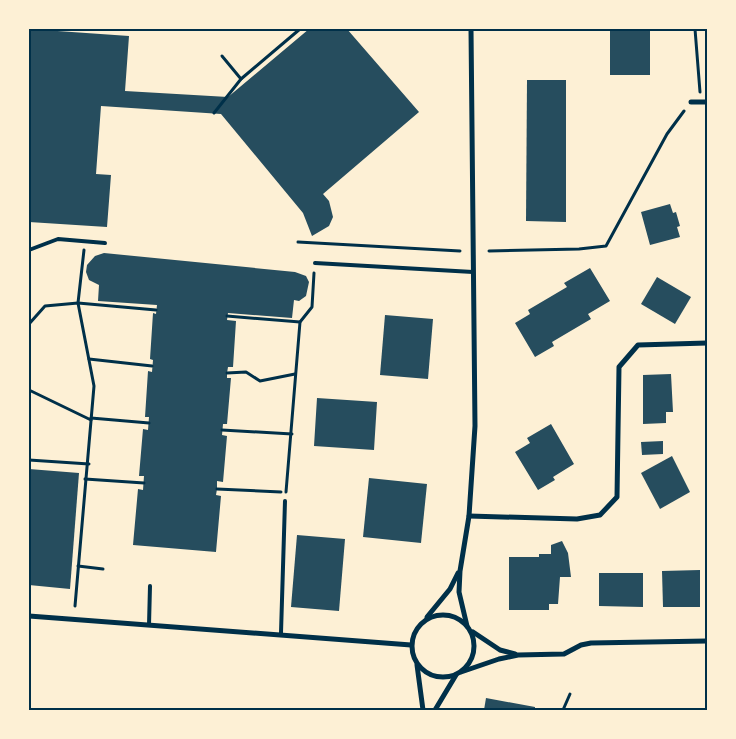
<svg xmlns="http://www.w3.org/2000/svg" width="736" height="739" font-family="'DejaVu Sans',sans-serif">
	<style>
		.building { fill: #264d5e }
		.lines { fill: none; stroke-linecap: round; stroke-linejoin: round }
		.path { stroke: #003049; stroke-width: 3 }
		.service { stroke: #003049; stroke-width: 4 }
		.minor { stroke: #003049; stroke-width: 5 }
		.neatline { fill: none; stroke: #003049; stroke-width: 2 }
	</style>
	<rect width="100%" height="100%" fill="#fdf0d5"/>
	<g class="building">
		<polygon points="29,29 129,36 125,91 228,97 309,29 347,29 419,112 323,194 329,201 333,217 329,226 312,236 303,213 221,114 101,106 96,174 111,175 107,227 29,222"/>
		<rect x="610" y="29" width="40" height="46"/>
		<polygon points="527,80 566,80 566,222 526,221"/>
		<polygon points="670,204 673,213 676,212 680,226 677,227 680,237 650,245 641,212"/>
		<polygon points="104,253 295,272 306,276 309,282 306,296 299,301 294,300 292,318 228,313 227,320 236,321 233,367 228,367 227,373 227,378 231,378 227,424 223,424 222,435 227,436 223,482 217,481 217,489 216,495 221,496 216,552 133,545 138,489 143,490 144,476 139,476 143,429 148,430 149,417 145,417 148,371 152,372 153,360 150,359 153,313 156,314 157,305 98,301 99,285 89,280 86,272 87,265 95,256"/>
		<polygon points="590,268 610,301 588,314 591,319 552,342 554,346 535,357 515,323 530,314 528,310 567,287 564,283"/>
		<polygon points="657,277 691,297 675,324 641,304"/>
		<polygon points="385,315 433,319 428,379 380,375"/>
		<polygon points="671,374 673,412 666,412 666,423 643,424 643,375"/>
		<polygon points="317,398 377,402 374,450 314,446"/>
		<polygon points="551,424 574,464 553,477 555,480 538,490 515,452 530,443 527,438"/>
		<polygon points="663,441 663,454 642,455 641,442"/>
		<polygon points="672,456 690,492 660,509 641,473"/>
		<polygon points="29,469 79,473 70,589 29,585"/>
		<polygon points="369,478 427,484 421,543 363,537"/>
		<polygon points="297,535 345,539 339,611 291,607"/>
		<polygon points="562,541 568,553 571,577 560,577 558,604 549,604 549,610 509,610 509,557 539,557 539,554 551,554 551,545"/>
		<polygon points="700,570 700,607 663,607 662,571"/>
		<polygon points="599,573 643,573 643,607 599,606"/>
		<polygon points="486,698 535,707 535,710 484,710"/>
		<rect x="607" y="708" width="86" height="2"/>
	</g>
	<g class="lines">
		<g class="path">
			<polyline points="695,29 700,92"/>
			<polyline points="222,56 241,79"/>
			<polyline points="214,113 241,79 300,29"/>
			<polyline points="298,242 460,251"/>
			<polyline points="489,251 579,249 606,246 667,134 684,111"/>
			<polyline points="227,316 300,322"/>
			<polyline points="29,324 45,306 78,303 156,310"/>
			<polyline points="89,359 152,366"/>
			<polyline points="227,373 246,372 260,381 295,374"/>
			<polyline points="29,390 91,420"/>
			<polyline points="91,418 149,423"/>
			<polyline points="222,430 292,434"/>
			<polyline points="29,460 89,464"/>
			<polyline points="85,479 144,483"/>
			<polyline points="217,489 281,492"/>
			<polyline points="286,492 300,322 312,307 314,273"/>
			<polyline points="78,566 103,569"/>
			<polyline points="75,606 94,386 78,303 84,250"/>
			<polyline points="563,710 570,694"/>
		</g>
		<g class="service">
			<polyline points="29,250 58,239 105,243"/>
			<polyline points="315,263 473,272"/>
			<polyline points="149,625 150,586"/>
			<polyline points="281,633 285,501"/>
		</g>
		<g class="minor">
			<polyline points="691,102 707,102"/>
			<polyline points="469,516 577,519 600,515 617,497 619,367 638,345 707,343"/>
			<circle cx="443" cy="646" r="31"/>
			<polyline points="29,616 411,645"/>
			<polyline points="427,617 450,589 458,573"/>
			<polyline points="467,626 459,592 460,571 469,516 475,426 471,29"/>
			<polyline points="473,632 500,650 515,654"/>
			<polyline points="417,665 423,710"/>
			<polyline points="461,672 499,659 518,655 564,654 581,645 591,643 707,641"/>
			<polyline points="435,710 456,675"/>
		</g>
	</g>
	<rect width="736" height="739" fill="none" stroke="#fdf0d5" stroke-width="60"/>
	<rect x="30" y="30" width="676" height="679" class="neatline"/>
</svg>
